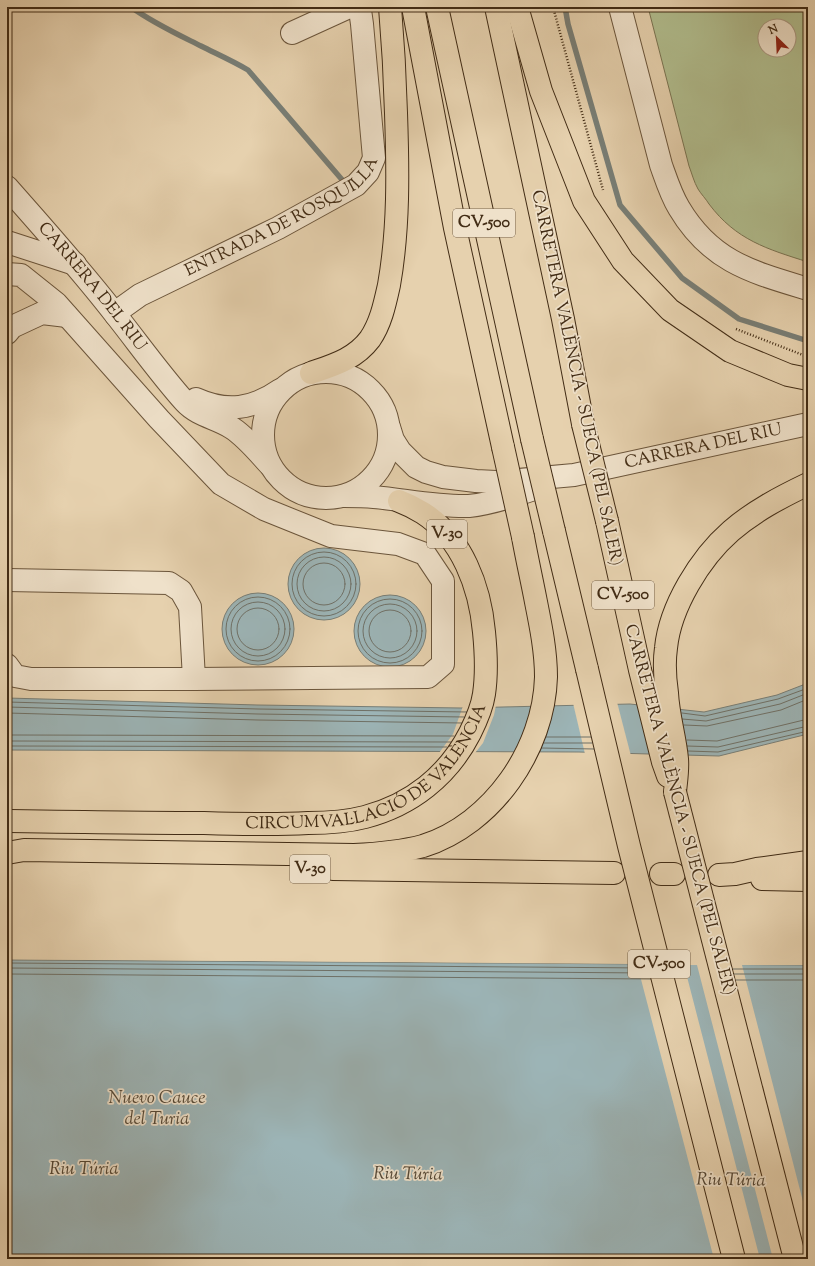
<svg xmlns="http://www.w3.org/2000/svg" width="815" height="1266" font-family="'Sorts Mill Goudy',serif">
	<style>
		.green { fill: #b1bd8e; stroke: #7a7452; fill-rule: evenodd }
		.water { fill: #9cb4b6; stroke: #787e76 }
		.pier { fill: #e6d1ae }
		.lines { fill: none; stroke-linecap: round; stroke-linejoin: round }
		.shore { stroke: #6f7066; stroke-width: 1 }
		.stream { stroke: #787e76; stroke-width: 5.5 }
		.minor-casing { stroke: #6b553b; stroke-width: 24 }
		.highway-casing { stroke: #422c15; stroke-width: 24 }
		.path { stroke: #422c15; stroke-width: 2.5; stroke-dasharray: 1 2; stroke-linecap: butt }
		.minor { stroke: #efe1ca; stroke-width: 22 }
		.highway { stroke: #e6d1ae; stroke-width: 22 }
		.highway-bridge-casing { stroke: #422c15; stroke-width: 24; stroke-linecap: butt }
		.highway-bridge { stroke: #e6d1ae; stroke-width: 22 }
		.labels { text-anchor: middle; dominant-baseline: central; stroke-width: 3.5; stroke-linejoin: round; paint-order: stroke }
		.shield { fill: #efe1ca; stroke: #76624b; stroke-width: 1 }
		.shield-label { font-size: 16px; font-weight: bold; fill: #422c15 }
		.street-label { font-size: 17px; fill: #422c15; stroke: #efe1ca }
		.water-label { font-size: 18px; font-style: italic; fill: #544735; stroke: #efe1ca }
	</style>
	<rect width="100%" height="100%" fill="#e6d1ae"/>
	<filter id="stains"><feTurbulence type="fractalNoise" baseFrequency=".005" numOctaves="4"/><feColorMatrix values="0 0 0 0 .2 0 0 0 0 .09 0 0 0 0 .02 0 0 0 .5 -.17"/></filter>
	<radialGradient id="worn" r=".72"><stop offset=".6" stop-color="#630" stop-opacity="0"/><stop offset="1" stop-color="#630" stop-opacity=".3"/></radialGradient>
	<path class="green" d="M 648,7 L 808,7 L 808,262 C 767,249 736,240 709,204 C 706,199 701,194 698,189 C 694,182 692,174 689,166 ZM 765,26 L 789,26 L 789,50 L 765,50 Z"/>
	<g class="water">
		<circle cx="324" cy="584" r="36"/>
		<circle cx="258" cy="629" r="36"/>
		<circle cx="390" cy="631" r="36"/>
		<polygon points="808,683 808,734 719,756 579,752 7,750 7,698 258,705 461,708 630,704 704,712 777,695"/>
		<polygon points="7,960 808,965 808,1259 7,1259"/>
	</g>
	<g class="pier">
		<polygon points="617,702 631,756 585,754 573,703"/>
		<polygon points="496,705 494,715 483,743 475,753 439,753 453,734 463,706"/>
		<polygon points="7,957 808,963 808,965 742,965 808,1221 808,1259 773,1259 697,965 684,965 760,1259 714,1259 637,964 7,959"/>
	</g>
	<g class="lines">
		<g class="shore">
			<circle cx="324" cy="584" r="32"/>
			<circle cx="324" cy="584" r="27"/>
			<circle cx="324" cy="584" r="21"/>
			<circle cx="258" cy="629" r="32"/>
			<circle cx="390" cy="631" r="32"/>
			<circle cx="258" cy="629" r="27"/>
			<circle cx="390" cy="631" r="27"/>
			<circle cx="258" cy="629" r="21"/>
			<circle cx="390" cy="631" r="21"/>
			<polyline points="7,702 258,709 467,712"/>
			<polyline points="7,707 258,714 464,717"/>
			<polyline points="7,713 258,720 462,723"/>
			<polyline points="682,713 705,716 778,699 808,688"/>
			<polyline points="682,719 706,721 780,704 808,693"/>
			<polyline points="684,725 707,726 781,710 808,699"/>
			<polyline points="7,735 454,736"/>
			<polyline points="546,737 591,737"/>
			<polyline points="687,740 717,741 808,719"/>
			<polyline points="7,741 451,742"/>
			<polyline points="544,743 592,743"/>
			<polyline points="7,746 447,747"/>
			<polyline points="687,746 718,747 808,726"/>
			<polyline points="541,748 594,749"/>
			<polyline points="688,751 718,752 808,731"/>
			<polyline points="7,963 648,968"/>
			<polyline points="7,968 649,973"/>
			<polyline points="733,969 808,969"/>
			<polyline points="7,974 651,979"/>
			<polyline points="734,974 808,974"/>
			<polyline points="736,980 808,980"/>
		</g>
		<g class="stream">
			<path d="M 131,7 C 153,23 177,34 201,46 C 217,54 233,61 248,70 L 344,182"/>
			<polyline points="565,7 568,24 620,205 682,278 739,319 808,341"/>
		</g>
		<g class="minor-casing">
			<g id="minor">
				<path d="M 620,7 L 661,165 C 666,179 671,195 679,208 C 711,262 752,272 808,289"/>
				<polyline points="292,33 349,7"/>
				<path id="s1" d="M 7,187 C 44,229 81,270 115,314 C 138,343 160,374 185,402 C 198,416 217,418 232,428 C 246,437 258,452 269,464"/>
				<polyline points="7,242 75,264"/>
				<polyline points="7,274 21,275 56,303 159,419 221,484 264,509 331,536 398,544 425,554 443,581 443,664 428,677 194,679 31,679 15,676 7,665"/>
				<path id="s2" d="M 116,315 L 119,310 L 140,295 L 278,228 L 356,185 L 368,172 L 374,158 L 362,24 L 360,10 L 355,7"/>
				<polyline points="7,333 12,327 42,313 67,316"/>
				<circle cx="326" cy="435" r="63"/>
				<path d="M 196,399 C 227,413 253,409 280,390"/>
				<path id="s3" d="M 389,427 L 393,440 L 400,451 L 416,467 L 426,472 L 443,477 L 476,481 L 496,482 L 574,475 L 808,424"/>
				<path d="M 344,496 C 354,496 364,496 374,497 C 406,500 437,507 469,506 C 490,504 511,497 531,490"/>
				<polyline points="7,580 169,583 181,591 190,607 194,679"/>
			</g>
		</g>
		<g class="highway-casing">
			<g id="highway">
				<polyline points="413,7 455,228 503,447"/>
				<polyline points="437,7 532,439"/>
				<polyline points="496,7 563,319 583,424"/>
				<polyline points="517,7 541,91 584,201 623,261 670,310 730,351 788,375 808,379"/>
				<path d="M 311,373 C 334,365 355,359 370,339 C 381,323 385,303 389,285 C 399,228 398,170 396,113 C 395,77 393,42 390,7"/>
				<polyline points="607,521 640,670 663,762 668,776"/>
				<polyline points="554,531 587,669"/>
				<path d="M 675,792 C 676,781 678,770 677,759 C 675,737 668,715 667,693 C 665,679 664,662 666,648 C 670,607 700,558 731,531 C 754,511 781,497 808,484"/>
				<path id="s4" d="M 7,821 C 73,822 138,823 204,823 C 238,824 273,825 308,823 C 327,823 346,822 365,817 C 411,805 448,776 470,733 C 476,721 482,708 484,694 C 487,674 486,652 484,632 C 480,587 462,538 423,513 C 415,508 407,504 399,501"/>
				<path d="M 7,853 L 24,850 L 354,855 C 377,854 400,852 423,846 C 493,824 544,749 546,677 C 546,652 541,627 536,602 C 532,581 527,559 523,537"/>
				<polyline points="333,869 614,873"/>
				<polyline points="661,874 674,874"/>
				<polyline points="719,875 735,874 757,869 808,862"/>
				<polyline points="762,879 808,880"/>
			</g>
		</g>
		<g class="path">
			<polyline points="553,7 603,190"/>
			<polyline points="736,329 808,357"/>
		</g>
		<use href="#minor" class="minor"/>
		<use href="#highway" class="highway"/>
		<g class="highway-bridge-casing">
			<g id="highway-bridge">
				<polyline points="583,424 607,521"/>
				<polyline points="532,439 554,531"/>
				<polyline points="503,447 523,537"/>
				<polyline points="587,669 629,846 734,1259"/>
				<polyline points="675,792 795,1259"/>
			</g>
		</g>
		<use href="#highway-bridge" class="highway-bridge"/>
	</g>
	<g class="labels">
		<g class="shield">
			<rect x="453" y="209" width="62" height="28" rx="3"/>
			<rect x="427" y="520" width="40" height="28" rx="3"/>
			<rect x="592" y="581" width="62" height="28" rx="3"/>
			<rect x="290" y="855" width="40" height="28" rx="3"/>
			<rect x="628" y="950" width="62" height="28" rx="3"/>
		</g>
		<g class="shield-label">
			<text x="484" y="223">CV-500</text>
			<text x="447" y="534">V-30</text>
			<text x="623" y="595">CV-500</text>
			<text x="310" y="869">V-30</text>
			<text x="659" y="964">CV-500</text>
		</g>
		<g class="street-label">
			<text stroke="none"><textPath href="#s2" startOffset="195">ENTRADA DE ROSQUILLA</textPath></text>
			<text stroke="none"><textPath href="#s1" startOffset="131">CARRERA DEL RIU</textPath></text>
			<text transform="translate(576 378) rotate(78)">CARRETERA VALÈNCIA - SUECA (PEL SALER)</text>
			<text stroke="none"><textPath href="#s3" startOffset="342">CARRERA DEL RIU</textPath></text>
			<text stroke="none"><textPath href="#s4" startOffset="383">CIRCUMVAL·LACIÓ DE VALÈNCIA</textPath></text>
			<text transform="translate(679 810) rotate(75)">CARRETERA VALÈNCIA - SUECA (PEL SALER)</text>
		</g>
		<g class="water-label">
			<text x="157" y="1099">Nuevo Cauce<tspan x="157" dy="21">del Turia</tspan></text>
			<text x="84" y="1170">Riu Túria</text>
			<text transform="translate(408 1175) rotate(1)">Riu Túria</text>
			<text transform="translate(731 1181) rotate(1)">Riu Túria</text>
		</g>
	</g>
	<rect width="815" height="1266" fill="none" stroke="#e6d1ae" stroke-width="24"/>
	<rect x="8" y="8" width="799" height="1250" fill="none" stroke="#422c15" stroke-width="2"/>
	<rect x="12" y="12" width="791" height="1242" fill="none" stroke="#422c15"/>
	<g transform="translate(777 38) rotate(336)"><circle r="19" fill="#efe1ca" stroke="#aa9982"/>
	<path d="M0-3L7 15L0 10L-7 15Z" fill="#8f2418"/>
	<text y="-6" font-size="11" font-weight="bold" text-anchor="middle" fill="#422c15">N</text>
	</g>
	<rect width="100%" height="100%" filter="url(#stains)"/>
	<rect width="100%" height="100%" fill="url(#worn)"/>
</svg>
